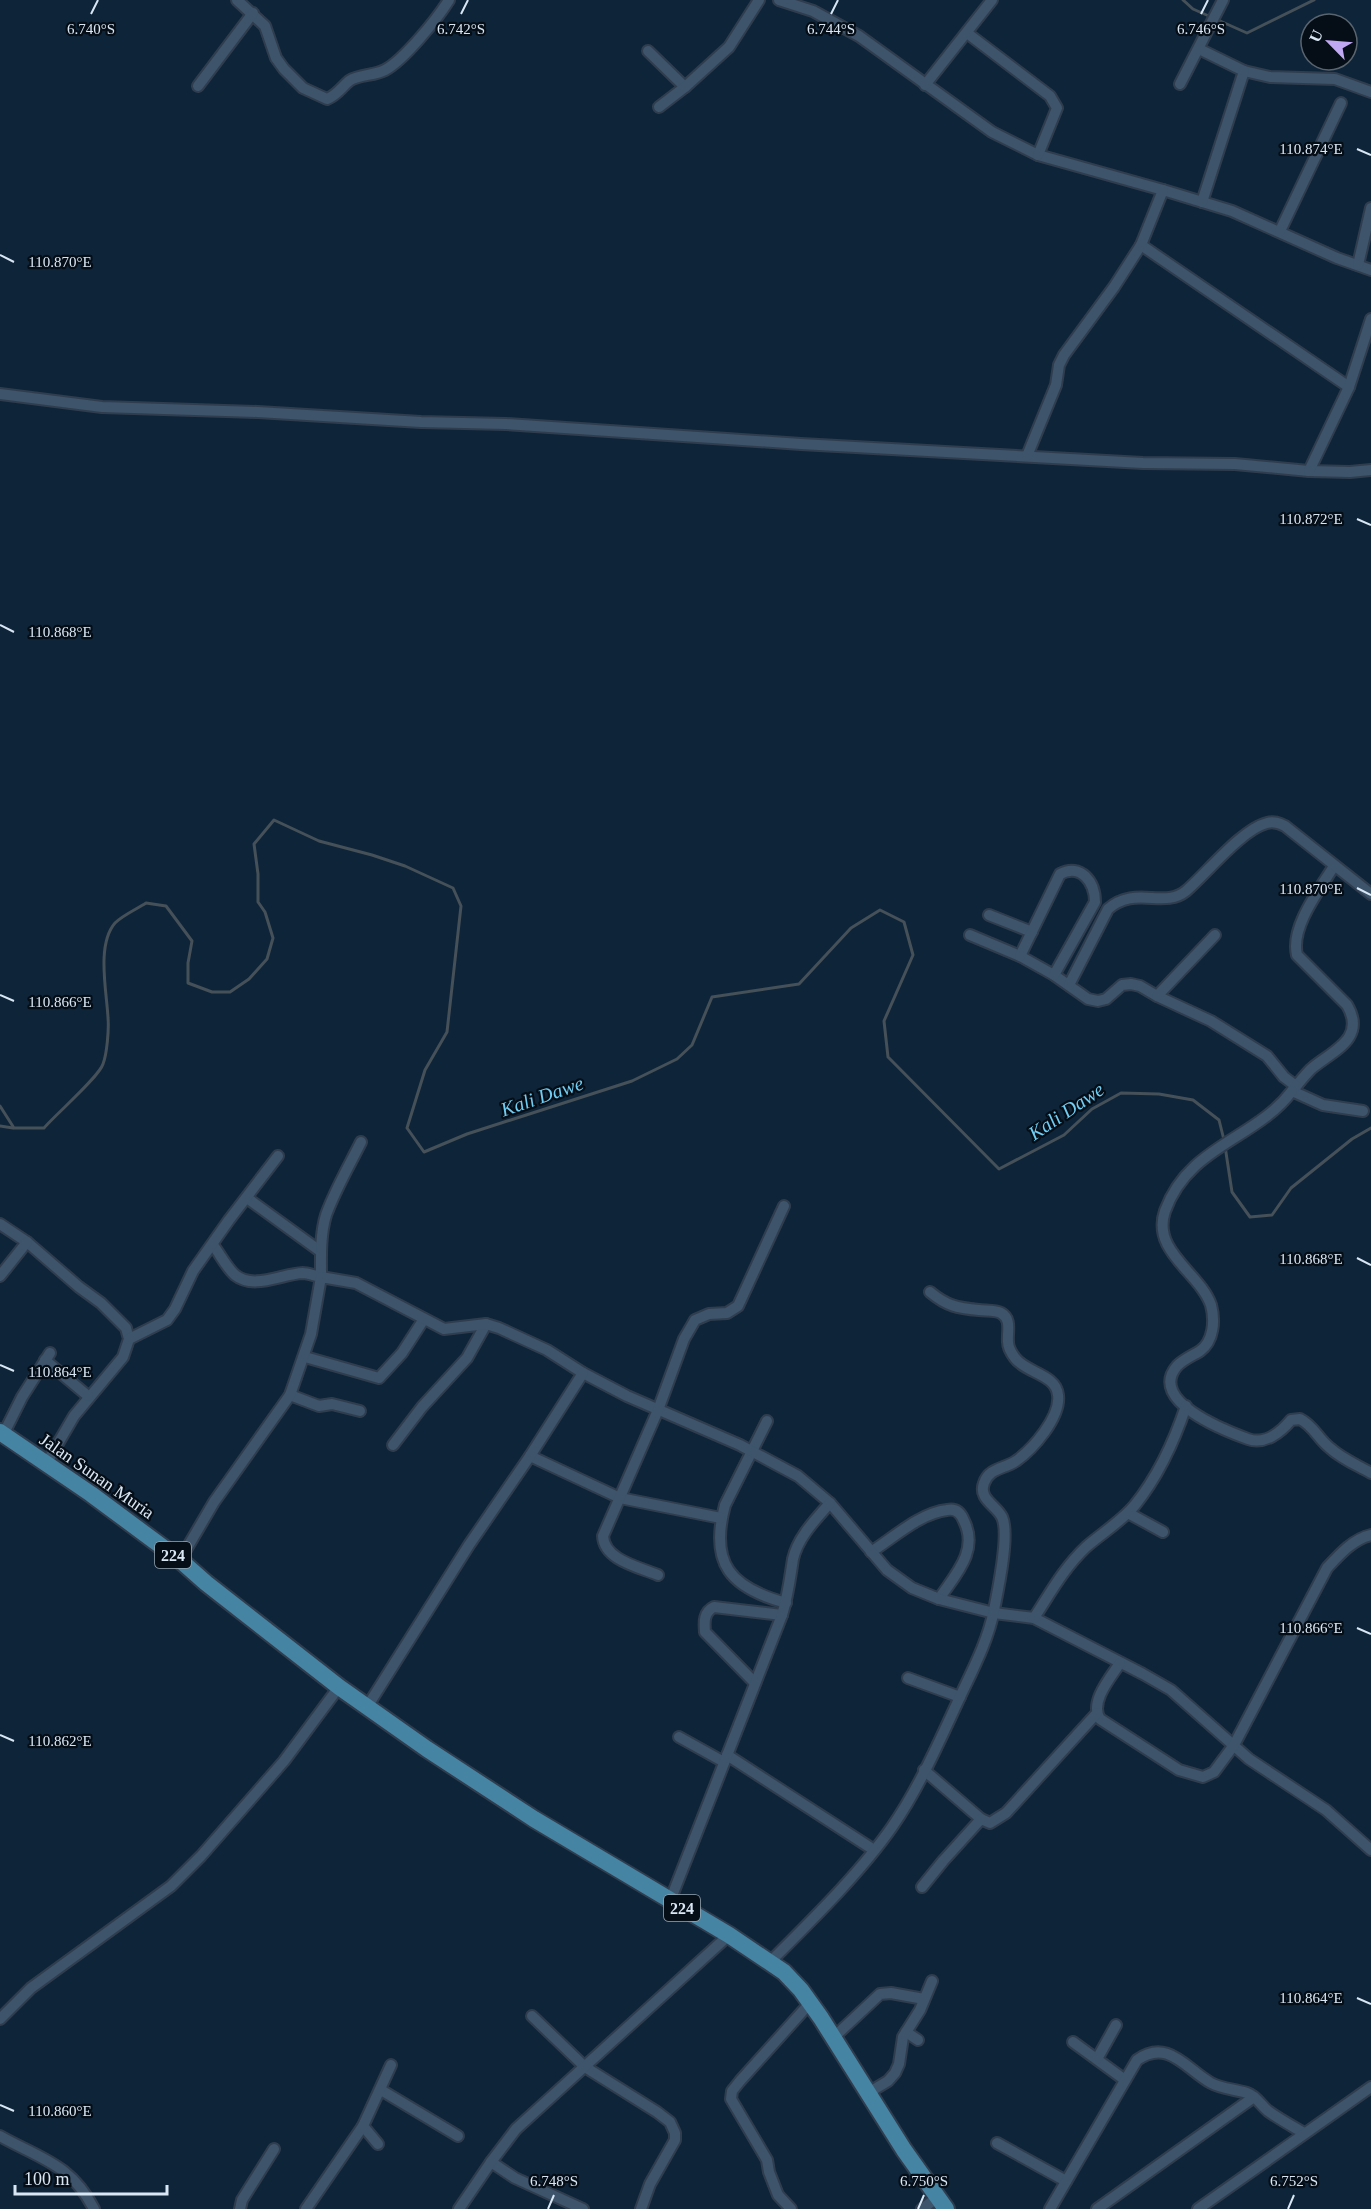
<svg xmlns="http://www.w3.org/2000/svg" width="1371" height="2209" font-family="Georgia,serif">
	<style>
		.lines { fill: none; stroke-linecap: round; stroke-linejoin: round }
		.stream { stroke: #455058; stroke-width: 3 }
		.street-casing { stroke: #303d4e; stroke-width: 14 }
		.primary-casing { stroke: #303d4e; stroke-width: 20 }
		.street { stroke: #3d546b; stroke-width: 10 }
		.primary { stroke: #4584a2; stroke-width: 16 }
		.ticks { fill: none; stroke: #d9e7f5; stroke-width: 2 }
		.labels { text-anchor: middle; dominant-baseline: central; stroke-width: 4.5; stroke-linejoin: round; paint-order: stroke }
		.shield { fill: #050d16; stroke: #99a6b2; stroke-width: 1.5 }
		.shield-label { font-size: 16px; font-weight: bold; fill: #d9e7f5 }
		.street-label { font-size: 18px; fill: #d9e7f5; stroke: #050d16 }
		.water-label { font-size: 20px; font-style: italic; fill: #6fcdf3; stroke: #050d16 }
		.ticks-label { font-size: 15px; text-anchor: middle; fill: #d9e7f5; stroke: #050d16; stroke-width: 4.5; stroke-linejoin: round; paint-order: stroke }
	</style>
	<rect width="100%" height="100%" fill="#0e2439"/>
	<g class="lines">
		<g class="stream">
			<polyline points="1183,0 1193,9 1247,33 1314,0"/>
			<path d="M 0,1106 L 14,1128 L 44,1128 C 56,1114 99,1077 103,1064 C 107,1054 109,1029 108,1018 C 107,993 96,945 115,923 C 123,915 137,909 146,903 L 166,906 L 192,941 L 188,963 L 188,983 L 212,992 L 230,992 L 249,979 L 267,959 L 273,938 L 265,912 L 258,902 L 258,874 L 254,844 L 274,820 L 319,841 L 372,855 L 405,866 L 453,888 L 461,906 L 447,1032 L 425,1070 L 407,1128 L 424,1152 L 467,1134 L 632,1081 L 677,1059 L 692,1045 L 712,997 L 799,984 L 851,928 L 880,910 L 904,922 L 913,955 L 884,1021 L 888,1057 L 999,1169 L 1064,1135 L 1092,1109 L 1121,1093 L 1159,1094 L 1193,1100 L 1219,1120 L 1224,1140"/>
			<polyline points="0,1126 13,1128"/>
			<polyline points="1225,1146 1232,1192 1250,1217 1272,1215 1291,1188 1352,1139 1371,1128"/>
		</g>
		<g class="street-casing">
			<g id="street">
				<path d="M 237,0 L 265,26 L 276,58 L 284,69 L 303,88 L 327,99 C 337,95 341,88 349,81 C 359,74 374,76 385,70 C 404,60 437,19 449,0"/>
				<polyline points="779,0 813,11 859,36 992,132 1038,155 1163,190 1232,211 1337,258 1371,270"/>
				<polyline points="967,33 1050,96 1057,108 1038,155"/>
				<polyline points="1199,49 1244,71 1270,77 1335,79 1371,92"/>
				<polyline points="648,51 685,87"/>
				<polyline points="1180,84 1223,0"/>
				<polyline points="925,85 992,0"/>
				<polyline points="198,86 253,13"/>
				<polyline points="659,107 685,87 729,47 759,0"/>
				<polyline points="1202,202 1244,71"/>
				<polyline points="1280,231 1341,103"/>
				<polyline points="1141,245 1349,387"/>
				<polyline points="1358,265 1371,208"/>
				<polyline points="0,394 102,407 258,412 421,422 506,424 801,444 1143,463 1235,464 1309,471 1350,472 1371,470"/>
				<polyline points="1027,456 1056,385 1059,365 1064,355 1114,287 1141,245 1163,190"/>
				<polyline points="1309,471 1349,387 1371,319"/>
				<path d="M 1334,866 C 1320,889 1290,927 1297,955 L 1347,1005 C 1367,1039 1332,1051 1311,1069 C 1304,1076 1298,1084 1292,1091 L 1323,1105 L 1363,1111"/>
				<polyline points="989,915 1032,932"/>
				<polyline points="970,935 1020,956 1054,975 1088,999 1098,1001 1106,999 1122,985 1131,984 1140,986 1157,996 1211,1021 1267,1056 1284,1077 1296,1086"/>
				<path d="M 1020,956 L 1060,874 C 1081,863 1095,882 1095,902 L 1054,975"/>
				<path d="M 1069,985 L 1108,909 C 1135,885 1164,909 1186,891 C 1206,874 1242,829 1267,823 C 1274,821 1279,823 1285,826 L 1371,894"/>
				<polyline points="1157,996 1215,935"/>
				<path d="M 1292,1091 C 1255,1140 1189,1145 1165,1211 C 1151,1251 1200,1273 1211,1305 C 1215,1320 1214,1341 1200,1351 C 1192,1356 1184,1359 1177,1366 C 1147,1401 1226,1431 1248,1439 C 1265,1445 1281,1432 1291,1420 L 1300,1419 C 1314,1426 1318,1439 1330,1448 C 1342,1459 1357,1465 1371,1473"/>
				<polyline points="247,1198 320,1251"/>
				<polyline points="0,1224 27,1242 79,1287 101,1303 126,1328 129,1339 123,1357 74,1416 46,1464"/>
				<path d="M 213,1245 C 220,1254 226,1267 235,1275 C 254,1290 281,1274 303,1273 C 308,1273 315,1276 321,1277 C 321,1257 320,1235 326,1215 C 335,1190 349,1166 361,1142"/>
				<polyline points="0,1276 27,1242"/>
				<polyline points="129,1339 167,1320 175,1309 193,1271 229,1220 278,1156"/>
				<polyline points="305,1357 379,1378 402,1353 424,1319"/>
				<polyline points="45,1360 88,1396"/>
				<polyline points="290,1395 319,1406 332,1404 360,1411"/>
				<path d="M 767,1421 L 725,1505 C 709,1564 731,1588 786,1603"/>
				<polyline points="3,1435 22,1397 50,1353"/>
				<polyline points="393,1445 422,1407 467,1358 486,1324"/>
				<polyline points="530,1456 620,1498 721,1518"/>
				<polyline points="1128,1513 1163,1532"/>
				<path d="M 871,1552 C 893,1538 920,1513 947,1510 C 956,1508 961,1513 964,1521 C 979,1551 955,1575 939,1599"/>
				<polyline points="180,1560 214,1502 290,1395 311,1334 321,1277 356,1283 444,1329 486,1324 499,1328 547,1350 583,1373 627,1396 740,1445 798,1476 830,1503 887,1570 912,1588 939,1599 994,1613 1034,1618 1143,1674 1171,1690 1249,1759 1326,1810 1371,1850"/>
				<path d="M 658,1575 C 639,1567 604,1560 603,1536 L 658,1410 L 684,1339 L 691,1327 L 695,1320 L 709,1314 L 727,1313 L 738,1306 L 784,1206"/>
				<path d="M 1034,1618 C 1051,1592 1063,1569 1086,1547 C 1102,1533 1122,1521 1135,1505 C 1159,1475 1174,1442 1186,1406"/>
				<path d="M 1120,1663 C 1111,1677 1089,1702 1100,1719 L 1179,1770 L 1203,1777 L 1214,1772 L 1234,1745 L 1327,1568 C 1339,1555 1353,1539 1371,1535"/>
				<polyline points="908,1678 960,1697"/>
				<path d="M 755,1683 L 705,1632 C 704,1621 704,1612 714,1607 L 782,1615"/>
				<polyline points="367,1707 469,1545 530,1456 583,1373"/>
				<polyline points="679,1737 724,1762"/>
				<polyline points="727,1755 874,1850"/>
				<polyline points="924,1770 981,1819"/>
				<polyline points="922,1887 943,1861 981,1819 990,1823 1006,1813 1097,1713"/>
				<path d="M 670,1901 L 782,1615 C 788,1596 790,1578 793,1559 C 798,1537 816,1519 830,1503"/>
				<path d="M 771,1961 C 811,1921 860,1873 892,1827 C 919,1788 939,1742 959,1699 C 972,1671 988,1641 994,1610 C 998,1590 1010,1534 1002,1517 C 996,1505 978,1499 984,1483 C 989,1468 1004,1469 1016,1461 C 1033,1449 1061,1417 1058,1395 C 1056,1374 1026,1373 1015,1358 C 1012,1354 1008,1347 1008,1342 C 1007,1332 1012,1319 1001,1313 C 995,1310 986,1311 979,1310 C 957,1308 947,1306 930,1292"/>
				<polyline points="532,2016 585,2067 657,2112 670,2122 675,2133 675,2140 650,2184 641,2209"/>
				<polyline points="0,2019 31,1988 171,1886 201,1856 284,1761 339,1687"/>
				<polyline points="906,2032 918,2040"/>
				<polyline points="833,2038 880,1994 891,1993 924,1999"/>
				<polyline points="1073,2042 1125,2080"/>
				<polyline points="1097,2059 1116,2025"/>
				<polyline points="381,2090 458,2136"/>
				<polyline points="868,2093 888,2081 895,2073 899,2064 903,2037 920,2010 932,1981"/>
				<polyline points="363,2126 378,2144"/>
				<path d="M 0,2136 C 41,2159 71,2164 94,2209"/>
				<polyline points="997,2143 1066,2181"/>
				<polyline points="491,2162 515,2178 583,2209"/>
				<polyline points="240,2209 242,2200 274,2149"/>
				<polyline points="306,2209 363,2126 391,2065"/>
				<polyline points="459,2209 491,2162 516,2129 729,1935"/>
				<polyline points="791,2209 778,2195 769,2172 767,2160 731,2099 732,2091 740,2081 810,2003"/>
				<polyline points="922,2209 938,2197"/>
				<path d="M 1050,2209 L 1137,2060 C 1168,2038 1186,2069 1211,2083 C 1222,2089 1235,2089 1247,2093 C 1256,2096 1261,2105 1268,2111 C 1279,2119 1292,2126 1304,2133"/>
				<polyline points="1097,2209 1254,2097"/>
				<polyline points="1198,2209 1371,2087"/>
			</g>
		</g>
		<g class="primary-casing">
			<polyline id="primary" points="0,1432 91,1494 180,1560 206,1583 339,1687 427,1749 534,1819 729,1935 784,1972 801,1990 821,2018 904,2150 946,2209"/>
		</g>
		<use href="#street" class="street"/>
		<use href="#primary" class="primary"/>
	</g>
	<path class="ticks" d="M 91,14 L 98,0M 461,14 L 468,0M 831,14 L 838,0M 1201,14 L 1208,0M 1357,149 L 1371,155M 0,255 L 14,262M 1357,519 L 1371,525M 0,625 L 14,632M 1357,888 L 1371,895M 0,995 L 14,1001M 1357,1258 L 1371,1265M 0,1365 L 14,1371M 1357,1628 L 1371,1634M 0,1735 L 14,1741M 1357,1998 L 1371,2004M 0,2105 L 14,2111M 548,2209 L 554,2195M 918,2209 L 924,2195M 1288,2209 L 1294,2195"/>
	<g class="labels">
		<g class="shield">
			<rect x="155" y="1542" width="36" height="26" rx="4.5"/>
			<rect x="664" y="1895" width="36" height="26" rx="4.5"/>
		</g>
		<g class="shield-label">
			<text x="173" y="1555">224</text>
			<text x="682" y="1908">224</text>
		</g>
		<g class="street-label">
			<text transform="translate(97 1476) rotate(35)">Jalan Sunan Muria</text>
		</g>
		<g class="water-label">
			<text transform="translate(542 1096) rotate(-19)">Kali Dawe</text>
			<text transform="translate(1066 1111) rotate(-34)">Kali Dawe</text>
		</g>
	</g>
	<g class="ticks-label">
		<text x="91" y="34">6.740°S</text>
		<text x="461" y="34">6.742°S</text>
		<text x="831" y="34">6.744°S</text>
		<text x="1201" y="34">6.746°S</text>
		<text x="1311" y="154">110.874°E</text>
		<text x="60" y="267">110.870°E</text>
		<text x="1311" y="524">110.872°E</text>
		<text x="60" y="637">110.868°E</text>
		<text x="1311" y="894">110.870°E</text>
		<text x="60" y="1007">110.866°E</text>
		<text x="1311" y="1264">110.868°E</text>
		<text x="60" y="1377">110.864°E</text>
		<text x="1311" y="1633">110.866°E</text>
		<text x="60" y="1746">110.862°E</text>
		<text x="1311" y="2003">110.864°E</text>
		<text x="60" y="2116">110.860°E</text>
		<text x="554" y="2186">6.748°S</text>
		<text x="924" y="2186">6.750°S</text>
		<text x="1294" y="2186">6.752°S</text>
	</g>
	<g transform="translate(1329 42) rotate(295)"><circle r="28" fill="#050d16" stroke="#5a646f" stroke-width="1.5"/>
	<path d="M0-4.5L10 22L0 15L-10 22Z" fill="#c1a8f3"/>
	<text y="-9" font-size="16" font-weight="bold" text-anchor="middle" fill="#d9e7f5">U</text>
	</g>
	<path d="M15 2185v9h152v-9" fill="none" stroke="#d9e7f5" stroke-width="3"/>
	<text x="24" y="2185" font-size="18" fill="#d9e7f5" stroke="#050d16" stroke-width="4.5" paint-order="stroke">100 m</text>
</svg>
